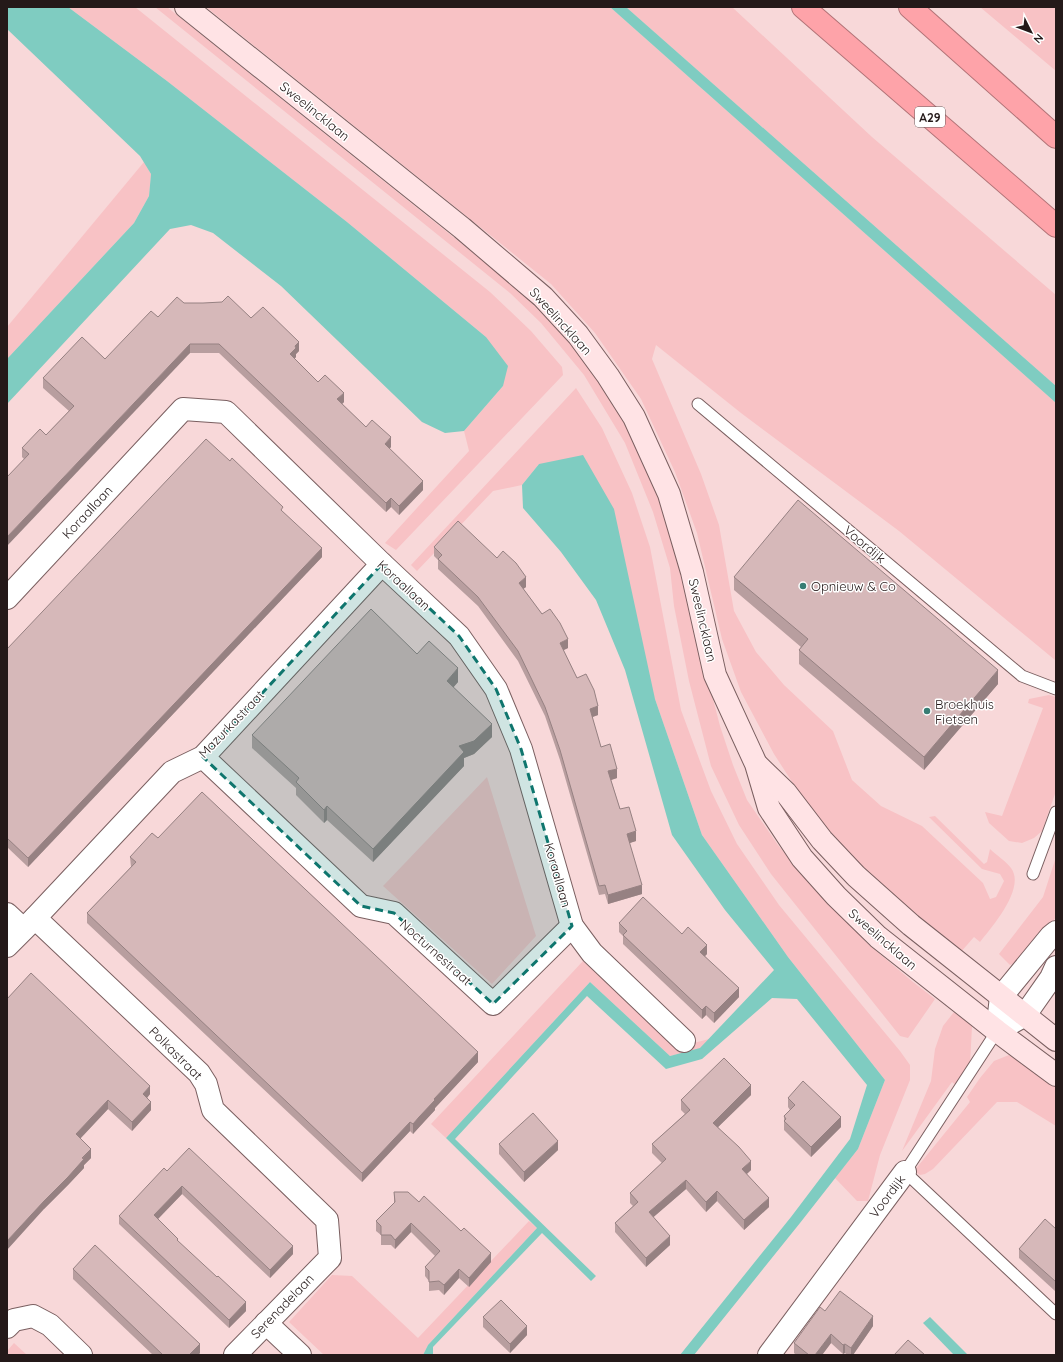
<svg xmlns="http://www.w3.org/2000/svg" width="1063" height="1362" font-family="Quicksand,sans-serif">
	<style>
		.green { fill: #f8c2c5 }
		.water { fill: #7fccc1 }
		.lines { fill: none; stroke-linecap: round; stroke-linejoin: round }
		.lane-casing { stroke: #7a5f60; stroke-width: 13 }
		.street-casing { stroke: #7a5f60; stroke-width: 24 }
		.secondary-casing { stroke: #7a5f60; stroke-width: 24 }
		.highway-casing { stroke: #b27377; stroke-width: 24 }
		.lane { stroke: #fff; stroke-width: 11 }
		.street { stroke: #fff; stroke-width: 22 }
		.secondary { stroke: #ffe3e5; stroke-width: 22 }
		.highway { stroke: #fea3a9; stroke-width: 22 }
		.wall { fill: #b89e9f }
		.shaded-wall { fill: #968182 }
		.building { fill: #d6b8b9; stroke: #968182 }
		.marked { fill: #0f766e; fill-opacity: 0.2; stroke: #0f766e; stroke-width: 3; stroke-dasharray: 8 5; stroke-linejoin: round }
		.poi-dot { fill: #377d74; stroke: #fff; stroke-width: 1.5 }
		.labels { text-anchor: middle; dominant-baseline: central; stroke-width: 3; stroke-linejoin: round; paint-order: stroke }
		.shield { fill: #fff; stroke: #665e5e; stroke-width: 1 }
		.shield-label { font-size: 12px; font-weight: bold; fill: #241919 }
		.street-label { font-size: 13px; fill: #241919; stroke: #fff }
		.poi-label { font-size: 13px; fill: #241919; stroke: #fff; text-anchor: start }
	</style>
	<rect width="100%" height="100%" fill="#f8d8d9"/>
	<g class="green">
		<polygon points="68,7 135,7 490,292 531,331 562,367 563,375 396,550 385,543 469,451 464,431 503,386 486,337 347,222 167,81"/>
		<polygon points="155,7 167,7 528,297 571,343 602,382 632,435 671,525 684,587 720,726 733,765 747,800 778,845 805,878 868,944 913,982 935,999 908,1038 900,1036 771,874 739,825 711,766 689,681 674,606 670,568 653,512 625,443 584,375 541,323 510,293"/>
		<path d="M 206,7 L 610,7 L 1056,403 L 1055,660 L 899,531 L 741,413 L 656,345 L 652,359 L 701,474 L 719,525 L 734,611 L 756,652 L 784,685 L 833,731 L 852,780 L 881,806 L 922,826 L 983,883 L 990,899 L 996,897 L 1004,881 L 1000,874 L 982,869 L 929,817 L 935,816 L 984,864 L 987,862 L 990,849 C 996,855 1006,861 1011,868 C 1026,888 992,927 980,942 L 974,937 L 960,953 L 871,879 L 840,847 L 807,805 L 774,754 L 741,692 L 722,639 L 697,533 L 675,472 L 641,399 L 595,333 L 551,284 Z"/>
		<polygon points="626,7 732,7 872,137 1056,295 1056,386"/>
		<polygon points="980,7 1056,7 1056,71"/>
		<polygon points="144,162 151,174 149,196 134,223 7,359 7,327"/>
		<polygon points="576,388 602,428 632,493 650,547 681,710 711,791 737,844 779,905 900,1051 910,1065 910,1080 880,1155 868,1201 857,1201 835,1178 858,1149 885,1080 788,957 702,835 655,699 539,464 522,485 493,491 417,571 411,565"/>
		<polygon points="1049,695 1056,697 1056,791 1042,831 1034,838 1022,843 1009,841 989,823 985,812 1002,816 1043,708 1028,703 1029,699"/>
		<polygon points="487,777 536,936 492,984 383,886"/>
		<polygon points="1056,857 1056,917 1039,941 1021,960 1010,965 999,954 1043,897"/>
		<polygon points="583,961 675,1048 709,1039 700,1049 670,1056 590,982 446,1138 431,1124"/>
		<polygon points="954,1012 967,1021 972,1026 970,1065 957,1086 952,1082 902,1151 931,1081 935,1049 943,1026"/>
		<polygon points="1009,1055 1022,1060 1056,1084 1056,1126 1017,1102 997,1102 933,1169 925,1174 920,1175 914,1171 970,1102 967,1097 980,1078 994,1061"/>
		<polygon points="529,1221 537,1228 428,1345 423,1355 324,1355 289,1322 332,1275 352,1276 418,1338"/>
		<polygon points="14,1343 27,1355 7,1355 7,1351"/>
	</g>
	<g class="water">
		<polygon points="7,7 68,7 167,81 347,222 486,337 508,366 503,386 464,431 445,433 422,422 281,286 213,233 191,225 170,229 7,404 7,359 134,223 149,196 151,174 140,156 7,29"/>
		<polygon points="610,7 626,7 1056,386 1056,403"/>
		<polygon points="583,455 614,509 655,699 702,835 788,957 885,1080 858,1149 800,1223 694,1355 680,1355 791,1217 850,1139 867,1085 797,999 772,998 702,1059 666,1069 587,996 455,1139 596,1276 591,1281 542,1233 433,1347 433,1355 423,1355 428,1345 537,1228 446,1138 590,982 670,1056 700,1048 774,970 725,910 672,835 625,670 596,600 561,552 523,508 522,485 539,464"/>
		<polygon points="930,1317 968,1355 954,1355 923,1323"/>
	</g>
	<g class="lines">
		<g class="lane-casing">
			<g id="lane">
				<polyline points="698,404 1022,676 1056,689"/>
				<polyline points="1033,874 1056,812"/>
				<polyline points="997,1031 905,1172 1056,1314"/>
			</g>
		</g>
		<g class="street-casing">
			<g id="street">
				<polyline points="7,598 183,409 226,412 382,564 459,636 496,689 521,749 572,926 592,953 684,1041"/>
				<polyline points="203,757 361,906 394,913 493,1004 572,926"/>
				<polyline points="7,914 23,929"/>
				<polyline points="35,918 199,1073 206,1084 213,1110 327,1220 330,1258 235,1355"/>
				<polyline points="7,946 35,918 172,772 203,757 382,564"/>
				<polyline points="997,1031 1001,997 1051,936 1056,932"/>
				<polyline points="997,1031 1025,1015 1051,978 1056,967"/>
				<polyline points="266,1323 300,1355"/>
				<polyline points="7,1327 14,1320 33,1316 50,1325 81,1355"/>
				<polyline points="769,1355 905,1172"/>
			</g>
		</g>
		<g class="secondary-casing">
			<g id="secondary">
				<polyline points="186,7 462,228 543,297 578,335 608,376 634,417 669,494 692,572 715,675 756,764 769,808 802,858 836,896 878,937 997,1031 1056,1075"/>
				<polyline points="758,766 786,793 822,840 856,876 911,925 1056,1040"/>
			</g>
		</g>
		<g class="highway-casing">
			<g id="highway">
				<polyline points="803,7 1056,226"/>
				<polyline points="910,7 1056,137"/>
			</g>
		</g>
		<use href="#lane" class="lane"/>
		<use href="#street" class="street"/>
		<use href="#secondary" class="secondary"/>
		<use href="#highway" class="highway"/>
	</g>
	<g class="wall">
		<polygon points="184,303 251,318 299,351 296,354 296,357 294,359 318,382 344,402 342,404 366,427 391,447 389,449 423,490 399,515 391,507 386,512 219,353 190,353 24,459 22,457 22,448 46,435 69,411 43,388 43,378 105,359 158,317"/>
		<polygon points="283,512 322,557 28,867 7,847 7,649"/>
		<polygon points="434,547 526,587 523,589 568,648 563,650 577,678 598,715 592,717 601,747 617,778 611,780 620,809 636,841 629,843 642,894 608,904 605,894 599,895 560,760 545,716 518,661 478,606 438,569 438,560 434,556"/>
		<polygon points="734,577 998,684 924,770 799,664 799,650 801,647 734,590"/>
		<polygon points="417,654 458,682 453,687 492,737 474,754 464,758 464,766 373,862 327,820 324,823 296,795 296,788 252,748 252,735"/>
		<polygon points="158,838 478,1062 435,1108 435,1110 419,1127 413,1134 410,1131 362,1182 87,923 87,913 131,867 130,857"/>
		<polygon points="619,923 682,934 707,954 705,956 739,997 714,1023 706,1015 702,1019 623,944 623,936 619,932"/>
		<polygon points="7,999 150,1094 147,1098 151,1110 132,1131 108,1109 80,1139 91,1158 84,1165 84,1168 68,1185 44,1209"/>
		<polygon points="751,1095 718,1127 751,1170 747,1174 769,1207 744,1230 717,1201 706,1212 686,1189 653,1217 670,1245 646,1267 615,1232 615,1223 633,1206 630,1203 630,1193 662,1163 652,1153 652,1144 685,1114 681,1110 681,1100"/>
		<polygon points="788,1098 841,1127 811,1157 784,1130 784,1116 790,1110 788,1107"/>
		<polygon points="499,1144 558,1150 524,1182 499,1154"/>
		<polygon points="167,1171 293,1254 270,1278 182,1194 158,1219 178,1242 246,1311 229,1328 119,1224 119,1216"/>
		<polygon points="394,1192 419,1202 491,1262 469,1287 459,1278 444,1295 439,1290 429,1291 429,1281 425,1276 425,1267 435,1256 411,1232 395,1249 391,1245 381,1245 381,1235 376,1231 376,1221 394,1203"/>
		<polygon points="1056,1229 1055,1291 1019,1258 1019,1249"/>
		<polygon points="73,1269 200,1353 198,1355 153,1355 73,1279"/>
		<polygon points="825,1311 873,1326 853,1355 847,1355 845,1353 843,1354 831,1343 822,1355 796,1355 794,1353 794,1343"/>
		<polygon points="483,1317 527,1335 510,1353 483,1327"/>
	</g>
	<g class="shaded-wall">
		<polygon points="299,342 299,351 296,354 296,357 290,364 290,354 295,346"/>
		<polygon points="190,344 190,353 7,546 7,537"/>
		<polygon points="344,393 344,402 337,409 337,399"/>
		<polygon points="391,437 391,447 385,454 385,444"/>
		<polygon points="423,481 423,490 399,515 399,506"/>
		<polygon points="391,498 391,507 386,512 386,503"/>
		<polygon points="322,548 322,557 28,867 28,858"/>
		<polygon points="526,577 526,587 519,592 519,583"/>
		<polygon points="568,639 568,648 560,652 560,643"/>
		<polygon points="458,668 458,682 447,695 447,681"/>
		<polygon points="998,670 998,684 924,770 924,757"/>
		<polygon points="598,706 598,715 590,718 590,709"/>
		<polygon points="492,724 492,737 474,754 464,758 464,766 373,862 373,849 459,746"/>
		<polygon points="617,769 617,778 608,781 608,771"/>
		<polygon points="327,806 327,820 324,823 324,810"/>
		<polygon points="636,831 636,841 627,844 627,834"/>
		<polygon points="642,885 642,894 608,904 608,895"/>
		<polygon points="707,945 707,954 700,961 700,952"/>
		<polygon points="739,988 739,997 714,1023 714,1013"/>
		<polygon points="706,1006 706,1015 702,1019 702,1010"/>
		<polygon points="478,1052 478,1062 435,1108 435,1110 413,1134 413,1124 434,1099"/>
		<polygon points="751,1085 751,1095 713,1132 713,1123"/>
		<polygon points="150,1086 150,1094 143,1103 143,1094"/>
		<polygon points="108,1100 108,1109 76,1143 76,1134"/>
		<polygon points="151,1102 151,1110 132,1131 132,1122"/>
		<polygon points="841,1117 841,1127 811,1157 811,1147"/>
		<polygon points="410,1122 410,1131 362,1182 362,1173"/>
		<polygon points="558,1141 558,1150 524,1182 524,1172"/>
		<polygon points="91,1149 91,1158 84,1165 84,1168 68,1185 44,1209 7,1250 7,1241"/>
		<polygon points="751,1161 751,1170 742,1178 742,1169"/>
		<polygon points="686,1180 686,1189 649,1221 649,1212"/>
		<polygon points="182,1186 182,1194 154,1223 154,1215"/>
		<polygon points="717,1191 717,1201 706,1212 706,1202"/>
		<polygon points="769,1198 769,1207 744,1230 744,1220"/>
		<polygon points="411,1223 411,1232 395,1249 395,1240"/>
		<polygon points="670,1236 670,1245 646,1267 646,1258"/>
		<polygon points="293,1246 293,1254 270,1278 270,1270"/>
		<polygon points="491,1253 491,1262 469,1287 469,1278"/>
		<polygon points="459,1269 459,1278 444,1295 444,1285"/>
		<polygon points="1055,1281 1056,1281 1056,1290 1055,1291"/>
		<polygon points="246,1302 246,1311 229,1328 229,1320"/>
		<polygon points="873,1316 873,1326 853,1355 851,1355 851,1348"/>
		<polygon points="527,1326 527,1335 510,1353 510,1344"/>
		<polygon points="831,1334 831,1343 822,1355 815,1355"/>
		<polygon points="200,1344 200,1353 198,1355 189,1355"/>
		<polygon points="845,1344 845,1353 843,1354 843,1345"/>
	</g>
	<g class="building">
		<polygon points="228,296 251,318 263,307 299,342 295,346 296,348 290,354 318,382 325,375 344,393 337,399 366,427 372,420 391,437 385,444 423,481 399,506 391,498 386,503 219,344 190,344 7,537 7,477 29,454 22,448 40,429 46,435 74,406 43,378 82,337 105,359 151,311 158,317 177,297 184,303 203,303 222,302"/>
		<polygon points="206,439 230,461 232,458 283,507 281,510 322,548 28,858 7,838 7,649"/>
		<polygon points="798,500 998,670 924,757 799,650 808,639 734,577"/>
		<polygon points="458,521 497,558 503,551 516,563 526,577 519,583 542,614 550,609 560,623 568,639 560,643 577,678 586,674 594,690 598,706 590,709 601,747 610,744 617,769 608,771 620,809 629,807 636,831 627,834 642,885 608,895 605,885 599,886 560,750 545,707 518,651 478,597 438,559 442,555 434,547"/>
		<polygon points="371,609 417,654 429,641 458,668 447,681 492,724 474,741 459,746 464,752 373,849 327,806 324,810 296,782 299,778 252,735"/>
		<polygon points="202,792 478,1052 434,1099 435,1100 419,1117 413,1124 410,1122 362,1173 87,913 136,862 130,857 152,833 158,838"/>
		<polygon points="643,897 682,934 688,927 707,945 700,952 739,988 714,1013 706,1006 702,1010 623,935 627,931 619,923"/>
		<polygon points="31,973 150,1086 143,1094 151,1102 132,1122 108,1100 76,1134 91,1149 82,1158 84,1159 68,1177 44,1201 7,1241 7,999"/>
		<polygon points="724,1058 751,1085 713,1123 739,1147 751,1161 742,1169 769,1198 744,1220 717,1191 706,1202 686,1180 649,1212 670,1236 646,1258 615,1223 638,1202 630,1193 666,1159 652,1144 690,1110 681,1100"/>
		<polygon points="803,1081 841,1117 811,1147 784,1121 786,1119 784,1116 795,1105 788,1098"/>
		<polygon points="533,1113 558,1141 524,1172 499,1144"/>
		<polygon points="189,1148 293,1246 270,1270 182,1186 154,1215 178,1239 177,1240 217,1277 218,1276 246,1302 229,1320 119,1216 164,1168 167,1171"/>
		<polygon points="394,1192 408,1192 419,1202 424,1196 461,1231 464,1228 491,1253 469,1278 459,1269 444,1285 439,1281 429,1282 429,1271 425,1267 440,1251 411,1223 395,1240 391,1235 381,1235 381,1226 376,1221 395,1202"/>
		<polygon points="1045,1219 1056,1229 1056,1281 1055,1281 1019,1249"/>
		<polygon points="95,1245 200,1344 189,1355 163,1355 73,1269"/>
		<polygon points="840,1291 873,1316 851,1348 845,1344 843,1345 831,1334 815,1355 809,1355 794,1343 820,1307 825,1311"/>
		<polygon points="501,1300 527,1326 510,1344 483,1317"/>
		<polygon points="908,1340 925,1355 894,1355"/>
	</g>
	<path class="marked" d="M 382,564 L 459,636 L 496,689 L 521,749 L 572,926 L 493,1004 L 394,913 L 361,906 L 203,757 Z"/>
	<g class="poi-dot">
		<circle cx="803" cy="586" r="4"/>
		<circle cx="927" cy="711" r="4"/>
	</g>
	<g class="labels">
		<rect class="shield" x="915" y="107" width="30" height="20" rx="3"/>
		<g class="shield-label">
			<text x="930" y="117">A29</text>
		</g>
		<g class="street-label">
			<text transform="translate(315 111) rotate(39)">Sweelincklaan</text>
			<text transform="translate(561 321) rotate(48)">Sweelincklaan</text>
			<text transform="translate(87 512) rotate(-47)">Koraallaan</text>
			<text transform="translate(865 544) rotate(40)">Voordijk</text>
			<text transform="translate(404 585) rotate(43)">Koraallaan</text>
			<text transform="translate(703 620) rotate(77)">Sweelincklaan</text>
			<text transform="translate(231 724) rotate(-46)">Mazurkastraat</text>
			<text transform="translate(558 875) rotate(74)">Koraallaan</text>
			<text transform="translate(883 939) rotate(41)">Sweelincklaan</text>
			<text transform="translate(436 952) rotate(42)">Nocturnestraat</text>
			<text transform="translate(176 1053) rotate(45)">Polkastraat</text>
			<text transform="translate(887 1196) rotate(-53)">Voordijk</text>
			<text transform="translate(282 1306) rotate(-46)">Serenadelaan</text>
		</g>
		<g class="poi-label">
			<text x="811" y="586">Opnieuw &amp; Co</text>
			<text x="935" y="704">Broekhuis<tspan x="935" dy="15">Fietsen</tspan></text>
		</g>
	</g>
	<rect width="1063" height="1362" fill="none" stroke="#241919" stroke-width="16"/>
	<g transform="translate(1031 32) rotate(132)" stroke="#ffffff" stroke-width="3" paint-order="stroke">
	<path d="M0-3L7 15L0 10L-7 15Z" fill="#241919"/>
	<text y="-6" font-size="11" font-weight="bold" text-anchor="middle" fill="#241919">N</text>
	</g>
</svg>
